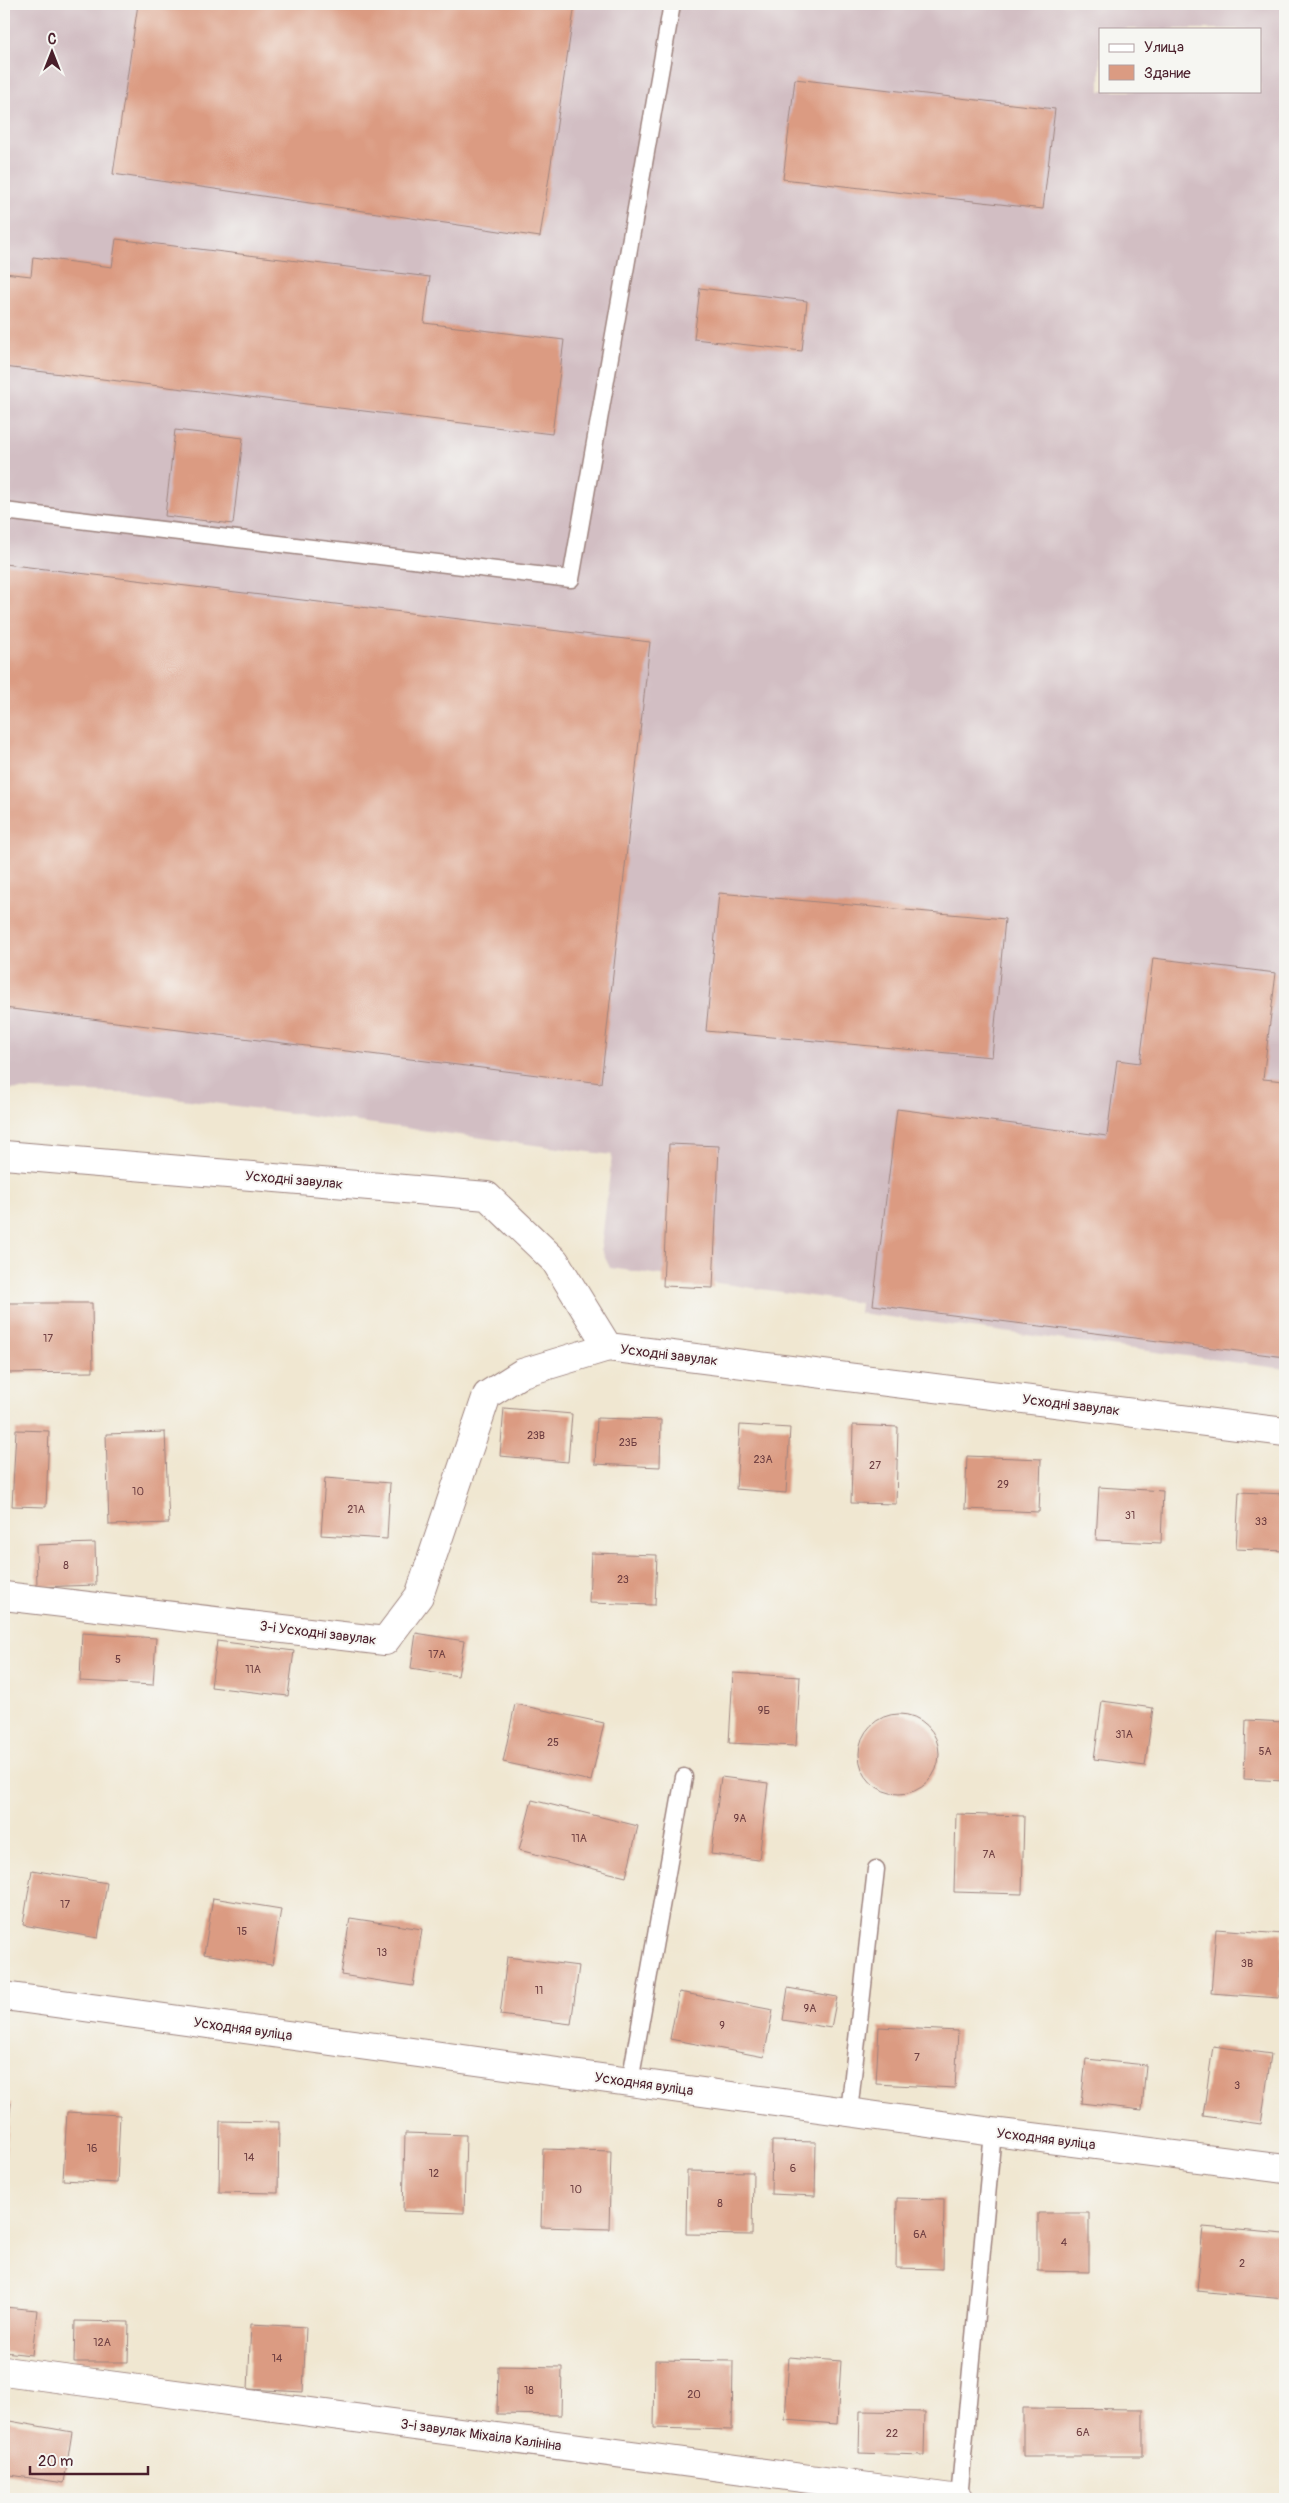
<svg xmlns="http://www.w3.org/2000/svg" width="1289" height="2503" font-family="Pangolin,sans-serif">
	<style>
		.industrial { fill: #d2bec3; fill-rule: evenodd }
		.building { fill: #db9b82 }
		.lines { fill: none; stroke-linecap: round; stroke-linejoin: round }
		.lane-casing { stroke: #9d837e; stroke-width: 19 }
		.street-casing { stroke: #9d837e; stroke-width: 30 }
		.lane { stroke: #fff; stroke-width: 16 }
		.street { stroke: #fff; stroke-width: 28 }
		.labels { text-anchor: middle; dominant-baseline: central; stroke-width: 4; stroke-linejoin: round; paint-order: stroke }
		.number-label { font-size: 11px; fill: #6e3e41 }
		.street-label { font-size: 14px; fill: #4a1f2b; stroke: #f6f6f2 }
	</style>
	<rect width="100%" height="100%" fill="#f6f6f2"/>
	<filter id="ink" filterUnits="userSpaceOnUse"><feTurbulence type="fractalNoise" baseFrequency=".02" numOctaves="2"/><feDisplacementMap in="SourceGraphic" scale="10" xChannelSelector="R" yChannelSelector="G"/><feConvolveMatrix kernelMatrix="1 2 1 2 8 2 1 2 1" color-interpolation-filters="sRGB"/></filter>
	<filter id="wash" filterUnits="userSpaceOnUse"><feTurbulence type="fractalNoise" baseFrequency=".0096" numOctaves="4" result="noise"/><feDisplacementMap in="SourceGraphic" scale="20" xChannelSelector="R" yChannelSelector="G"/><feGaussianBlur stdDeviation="1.12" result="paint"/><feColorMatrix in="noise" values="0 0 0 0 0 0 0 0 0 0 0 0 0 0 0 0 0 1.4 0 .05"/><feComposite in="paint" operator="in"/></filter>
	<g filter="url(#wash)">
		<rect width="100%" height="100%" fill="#f0e7d1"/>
		<path class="industrial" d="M 4,4 L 1285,4 L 1285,1369 L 859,1313 L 860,1303 L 610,1268 L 601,1249 L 612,1155 L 143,1094 L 4,1089 ZM 1100,29 L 1260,29 L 1260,91 L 1100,91 Z"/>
		<g id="blocks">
			<g class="building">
				<polygon points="138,4 575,4 540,237 113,174"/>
				<polygon points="795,79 1055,109 1043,209 783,179"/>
				<polygon points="116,239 430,277 424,323 564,340 552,434 4,367 4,273 31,276 33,257 112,267"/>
				<polygon points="700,288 807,301 802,351 694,339"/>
				<polygon points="175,430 243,438 233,524 165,516"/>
				<polygon points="4,564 650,642 601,1083 4,1008"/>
				<polygon points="719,893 1005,919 992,1057 706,1031"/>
				<polygon points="1153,958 1276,973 1263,1079 1285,1081 1285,1357 873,1305 897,1109 1107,1136 1117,1060 1140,1063"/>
				<polygon points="669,1144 719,1146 713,1288 663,1286"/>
				<polygon points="4,1303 92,1303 93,1372 4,1373"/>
				<polygon points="504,1408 572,1414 568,1462 500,1456"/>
				<polygon points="597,1418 661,1420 660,1467 595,1464"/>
				<polygon points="740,1425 790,1428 786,1493 736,1489"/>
				<polygon points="853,1425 898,1427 896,1504 851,1503"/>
				<polygon points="16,1430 49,1431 46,1507 12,1506"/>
				<polygon points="165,1432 169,1523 109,1525 106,1434"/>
				<polygon points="967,1456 1041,1459 1039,1512 965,1509"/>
				<polygon points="325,1478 390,1483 387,1539 321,1535"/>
				<polygon points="1099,1487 1163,1491 1161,1543 1096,1540"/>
				<polygon points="1239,1492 1285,1494 1285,1551 1236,1549"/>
				<polygon points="95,1543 96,1585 37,1587 36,1545"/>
				<polygon points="591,1553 657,1555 655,1605 589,1603"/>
				<polygon points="82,1633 156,1638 153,1685 80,1681"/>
				<polygon points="416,1633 464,1641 458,1676 411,1668"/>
				<polygon points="217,1641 294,1651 288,1696 211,1687"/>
				<polygon points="733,1673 800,1677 796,1746 729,1743"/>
				<polygon points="1102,1701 1153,1708 1145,1766 1094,1759"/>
				<polygon points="515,1704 604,1723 591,1781 503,1762"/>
				<circle cx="899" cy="1754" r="40"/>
				<polygon points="1246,1720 1285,1722 1285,1781 1244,1779"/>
				<polygon points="721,1777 768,1783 759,1860 711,1854"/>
				<polygon points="532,1800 638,1826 626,1877 519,1850"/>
				<polygon points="956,1814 1024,1816 1022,1894 954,1892"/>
				<polygon points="32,1870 107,1883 98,1938 23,1925"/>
				<polygon points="213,1898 281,1909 272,1965 204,1954"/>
				<polygon points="350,1918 422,1929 413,1986 341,1975"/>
				<polygon points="1216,1929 1283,1934 1279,1998 1211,1993"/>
				<polygon points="507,1957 579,1966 571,2024 500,2015"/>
				<polygon points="788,1988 837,1997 831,2028 783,2020"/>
				<polygon points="679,1992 773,2010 764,2057 670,2039"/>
				<polygon points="879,2027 958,2031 955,2088 876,2084"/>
				<polygon points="1213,2046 1271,2054 1261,2124 1203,2116"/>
				<polygon points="1086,2059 1146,2065 1142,2110 1081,2103"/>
				<polygon points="4,2103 11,2103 5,2159 4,2159"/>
				<polygon points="67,2112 120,2115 117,2183 63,2180"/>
				<polygon points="220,2121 279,2122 278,2193 219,2192"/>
				<polygon points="405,2133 466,2135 464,2213 403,2211"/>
				<polygon points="772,2141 816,2142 815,2196 771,2194"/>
				<polygon points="543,2149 611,2151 609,2229 541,2227"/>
				<polygon points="687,2171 753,2172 752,2235 686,2234"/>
				<polygon points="897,2198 944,2199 943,2269 896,2268"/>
				<polygon points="1038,2213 1089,2213 1089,2272 1038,2271"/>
				<polygon points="1203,2227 1285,2234 1285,2299 1197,2291"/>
				<polygon points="4,2307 37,2310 32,2355 4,2352"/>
				<polygon points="75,2321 129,2322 128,2362 74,2362"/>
				<polygon points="251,2324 306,2327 303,2392 248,2389"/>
				<polygon points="789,2357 841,2361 837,2424 785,2420"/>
				<polygon points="655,2360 733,2361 732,2430 654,2428"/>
				<polygon points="498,2366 562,2367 561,2415 497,2414"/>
				<polygon points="1023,2408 1143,2409 1143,2456 1023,2456"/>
				<polygon points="860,2411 925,2412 924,2455 859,2453"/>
				<polygon points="4,2420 72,2432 64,2483 4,2474"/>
			</g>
		</g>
	</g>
	<g filter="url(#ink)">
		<use href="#blocks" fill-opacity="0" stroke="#9d837e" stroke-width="1"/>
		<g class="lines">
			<g class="lane-casing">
				<g id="lane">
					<polyline points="4,511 571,579 672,4"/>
					<polyline points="630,2082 684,1777"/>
					<polyline points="849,2112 876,1869"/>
					<polyline points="959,2499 993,2132"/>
				</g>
			</g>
			<g class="street-casing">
				<g id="street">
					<polyline points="4,1155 487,1196 555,1261 608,1347 1285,1432"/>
					<polyline points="4,1596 385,1641 419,1596 487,1395 522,1373 608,1347"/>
					<polyline points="4,1996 993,2132 1285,2169"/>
					<polyline points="4,2371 959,2499"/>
				</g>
			</g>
			<use href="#lane" class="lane"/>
			<use href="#street" class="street"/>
		</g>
	</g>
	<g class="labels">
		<g class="number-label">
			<text x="48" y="1338">17</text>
			<text x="536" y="1435">23В</text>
			<text x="628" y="1442">23Б</text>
			<text x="763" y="1459">23А</text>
			<text x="875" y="1465">27</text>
			<text x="1003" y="1484">29</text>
			<text x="138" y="1491">10</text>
			<text x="356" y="1509">21А</text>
			<text x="1130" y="1515">31</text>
			<text x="1261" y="1521">33</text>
			<text x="66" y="1565">8</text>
			<text x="623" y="1579">23</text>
			<text x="437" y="1654">17А</text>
			<text x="118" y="1659">5</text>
			<text x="253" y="1669">11А</text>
			<text x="764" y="1710">9Б</text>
			<text x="1124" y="1734">31А</text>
			<text x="553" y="1742">25</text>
			<text x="1265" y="1751">5А</text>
			<text x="740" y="1818">9А</text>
			<text x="579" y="1838">11А</text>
			<text x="989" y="1854">7А</text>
			<text x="65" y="1904">17</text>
			<text x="242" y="1931">15</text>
			<text x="382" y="1952">13</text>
			<text x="1247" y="1963">3В</text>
			<text x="539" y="1990">11</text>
			<text x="810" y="2008">9А</text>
			<text x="722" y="2025">9</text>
			<text x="917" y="2057">7</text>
			<text x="1237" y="2085">3</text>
			<text x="92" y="2148">16</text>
			<text x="249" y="2157">14</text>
			<text x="793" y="2168">6</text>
			<text x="434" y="2173">12</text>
			<text x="576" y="2189">10</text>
			<text x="720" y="2203">8</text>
			<text x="920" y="2234">6А</text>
			<text x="1064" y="2242">4</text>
			<text x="1242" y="2263">2</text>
			<text x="102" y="2342">12А</text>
			<text x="277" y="2358">14</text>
			<text x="529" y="2390">18</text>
			<text x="694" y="2394">20</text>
			<text x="1083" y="2432">6А</text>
			<text x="892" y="2433">22</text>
		</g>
		<g class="street-label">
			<text transform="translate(294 1180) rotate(5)">Усходні завулак</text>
			<text transform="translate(669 1355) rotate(7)">Усходні завулак</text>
			<text transform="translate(1071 1405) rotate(7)">Усходні завулак</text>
			<text transform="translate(318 1633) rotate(7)">3-і Усходні завулак</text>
			<text transform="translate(243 2029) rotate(8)">Усходняя вуліца</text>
			<text transform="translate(644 2084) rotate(8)">Усходняя вуліца</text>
			<text transform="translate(1046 2139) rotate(7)">Усходняя вуліца</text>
			<text transform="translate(481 2435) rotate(8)">3-і завулак Міхаіла Калініна</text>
		</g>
	</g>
	<rect width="1289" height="2503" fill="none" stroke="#f6f6f2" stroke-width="20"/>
	<rect x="1099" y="28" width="162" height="65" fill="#f6f6f2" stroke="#b1a0a2"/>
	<rect x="1109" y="44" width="25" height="8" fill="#ffffff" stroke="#b1a0a2"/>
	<text x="1144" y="52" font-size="15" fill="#4a1f2b">Улица</text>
	<rect x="1109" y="65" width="25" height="15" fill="#db9b82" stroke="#b1a0a2"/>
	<text x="1144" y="78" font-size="15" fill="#4a1f2b">Здание</text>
	<g transform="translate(52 52)" stroke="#f6f6f2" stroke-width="4" paint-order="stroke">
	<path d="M0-4L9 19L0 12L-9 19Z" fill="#4a1f2b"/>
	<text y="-8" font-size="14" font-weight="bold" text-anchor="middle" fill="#4a1f2b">С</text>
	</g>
	<path d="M30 2466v8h118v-8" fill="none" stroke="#4a1f2b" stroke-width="2.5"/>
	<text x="38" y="2466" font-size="15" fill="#4a1f2b" stroke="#f6f6f2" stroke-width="4" paint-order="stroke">20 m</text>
</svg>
